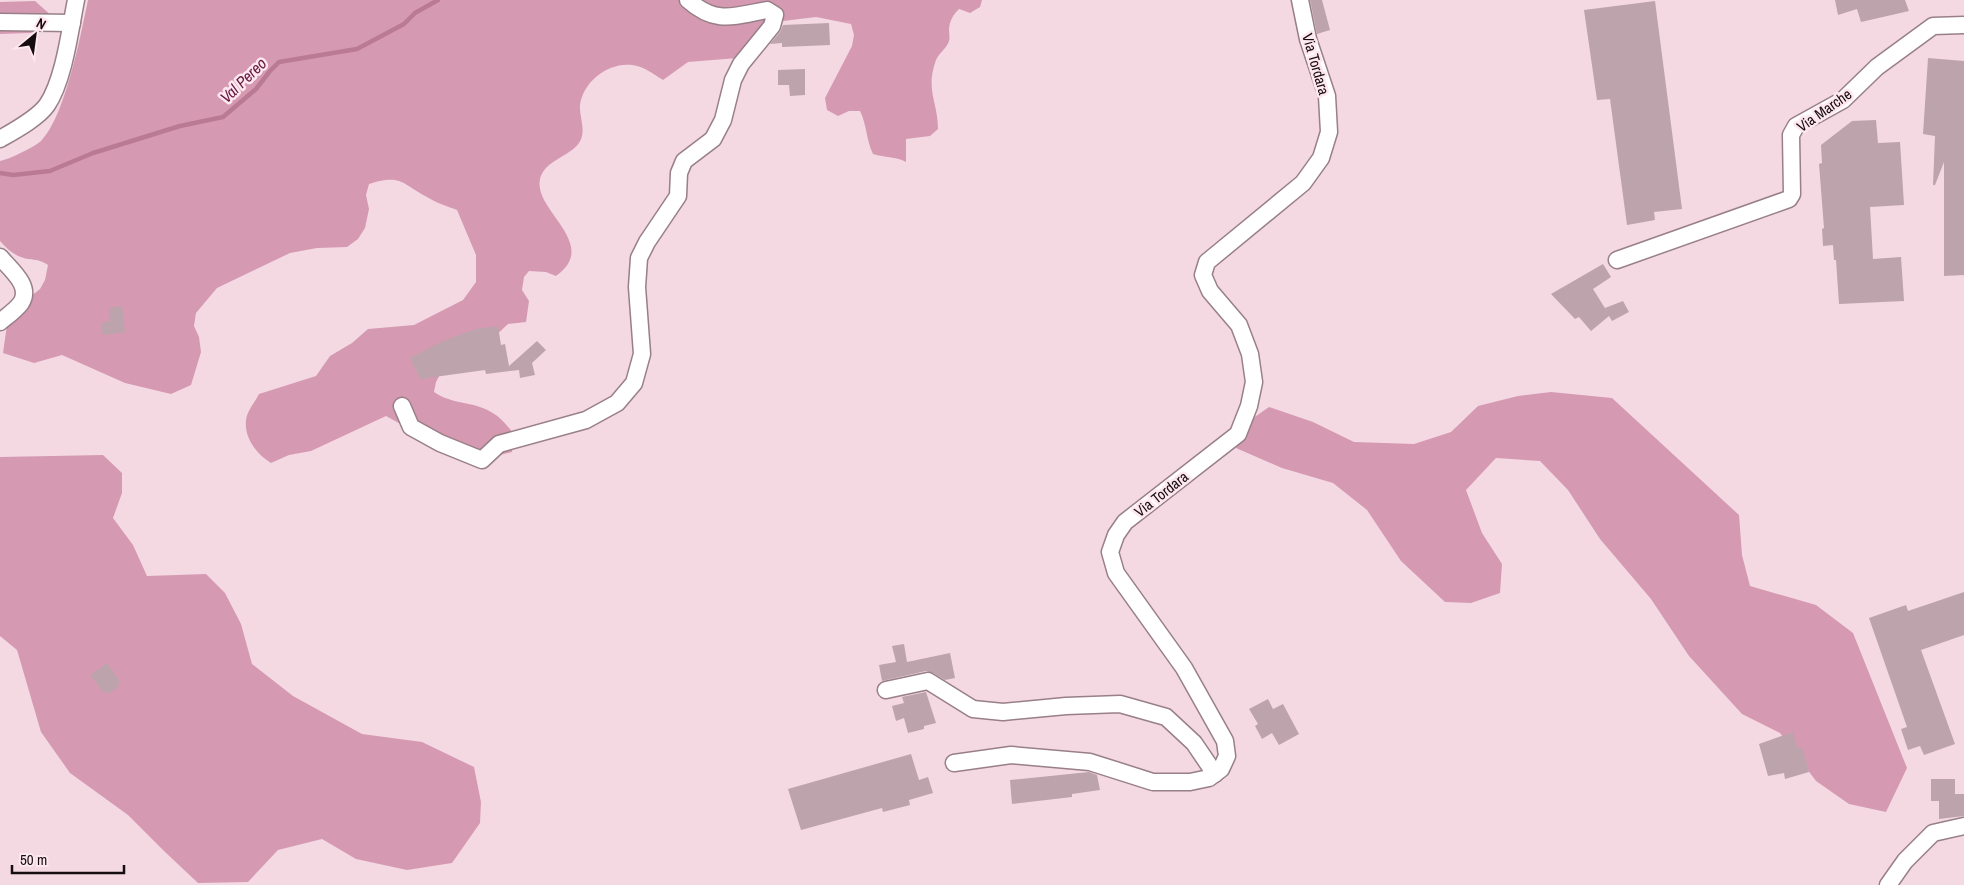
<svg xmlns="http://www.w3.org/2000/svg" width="1964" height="885" font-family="'Archivo Narrow',sans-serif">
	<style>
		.green { fill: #d59ab1 }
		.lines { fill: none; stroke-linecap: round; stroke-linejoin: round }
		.stream { stroke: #ba7a94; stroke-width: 4.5 }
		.building { fill: #bda3ac }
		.minor-casing { stroke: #987f88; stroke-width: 19 }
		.minor { stroke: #fff; stroke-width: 16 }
		.labels { text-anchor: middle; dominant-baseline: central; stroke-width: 5; stroke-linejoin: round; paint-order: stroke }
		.street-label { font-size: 15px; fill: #160d11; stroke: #fee7ef }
		.water-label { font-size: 16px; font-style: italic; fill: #65173f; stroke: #fee7ef }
	</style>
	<rect width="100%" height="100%" fill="#f4d9e3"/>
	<g class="green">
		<path d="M 88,0 L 982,0 L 980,7 L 970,13 L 959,9 C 953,15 950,20 949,29 C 949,33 950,38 949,41 C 947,48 939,53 936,60 C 925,90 938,102 938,129 L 930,136 L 906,139 L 906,162 C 895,156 885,158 873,154 C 866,140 867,125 860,111 L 849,111 L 838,116 L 827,110 L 825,98 L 852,46 L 854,35 L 851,24 L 816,17 L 767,23 L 750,57 L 688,62 L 663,80 C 655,75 643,66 632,65 C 608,62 583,82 580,105 C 579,117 587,131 579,143 C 569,157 545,160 540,179 C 533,211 601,244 556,276 L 546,272 L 529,271 L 524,277 L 522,290 L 529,301 L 526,322 L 508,324 L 492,339 L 445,365 L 436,382 L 434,392 C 453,405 473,401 491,412 C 501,417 507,426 514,434 L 512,452 L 470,462 L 386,416 L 311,451 L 289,455 L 271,463 C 257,454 244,439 246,420 C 247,411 255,402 259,394 L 316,376 L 330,356 L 352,343 L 368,329 L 414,325 L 463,300 L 476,282 L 476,255 L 457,210 C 447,206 436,203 427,197 C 401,183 401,174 369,184 L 366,195 L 369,209 L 365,228 L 358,239 L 347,247 L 317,248 L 290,253 L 217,288 L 196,313 L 194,326 L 199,337 L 201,352 L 191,385 L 171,394 L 125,383 L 62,355 L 34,363 L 3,353 L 7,325 L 24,302 L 40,289 L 45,280 L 48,265 C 40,260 37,260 28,259 C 16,257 8,250 0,241 L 0,161 C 10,159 34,147 41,141 C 65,117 81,34 88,0 Z"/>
		<polygon points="35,1 62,25 30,33 0,34 0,2"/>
		<polygon points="1551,392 1612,398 1739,515 1742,555 1750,586 1816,605 1853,633 1907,768 1886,812 1849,804 1816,781 1780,733 1742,714 1689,656 1651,599 1600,539 1568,490 1540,461 1496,458 1466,490 1482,533 1502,564 1500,593 1471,603 1445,602 1401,561 1367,510 1333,483 1282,468 1236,448 1249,421 1269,407 1313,422 1354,442 1414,444 1451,432 1478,406 1518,396"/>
		<polygon points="103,455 122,473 122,493 113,518 133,545 147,576 206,574 225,593 241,624 252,664 293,696 362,734 422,742 474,767 481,802 480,823 452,863 407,870 356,859 322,839 278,850 248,882 198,883 164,851 128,815 70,773 41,732 17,650 0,636 0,457"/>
	</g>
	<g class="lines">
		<polyline class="stream" points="0,173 13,175 50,171 93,153 180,126 223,117 256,89 270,71 279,62 357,49 404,24 415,13 438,0"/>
	</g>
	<g class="building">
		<polygon points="1310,0 1322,0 1330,30 1317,34"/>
		<polygon points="1835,0 1905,0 1909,11 1861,22 1857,9 1838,15"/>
		<polygon points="1655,1 1682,209 1654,212 1655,220 1627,225 1610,99 1597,100 1584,10"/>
		<polygon points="829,23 830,45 782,47 782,43 770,44 780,32 783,25"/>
		<polygon points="1928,58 1964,61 1964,275 1944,276 1944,162 1935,185 1933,185 1935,136 1923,134"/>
		<polygon points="805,69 805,95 790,96 789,85 778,85 778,70"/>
		<polygon points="1876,120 1878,143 1900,142 1904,205 1870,207 1873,259 1901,257 1904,301 1839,304 1836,260 1834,260 1833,245 1823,246 1822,229 1824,228 1819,164 1822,163 1821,145 1852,121"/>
		<polygon points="1603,264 1611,277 1593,289 1608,313 1605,308 1623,301 1629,312 1612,321 1609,316 1591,331 1579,317 1575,319 1551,294"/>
		<polygon points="122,306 125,332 103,335 101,323 110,321 109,308"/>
		<polygon points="498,326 501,345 505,344 509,366 537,341 546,350 532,363 535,375 520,378 519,370 486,374 485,370 420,379 410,358 439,343 475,329"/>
		<polygon points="1964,592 1964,635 1921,650 1955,744 1924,755 1920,746 1908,750 1901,729 1907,727 1869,618 1906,605 1908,611"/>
		<polygon points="904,644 907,662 950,653 955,678 945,680 933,673 926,671 882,681 879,665 896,662 892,646"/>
		<polygon points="107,663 119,680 118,687 109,693 103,692 90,675"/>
		<polygon points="926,692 936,723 924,726 924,729 908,733 904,718 896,721 892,706 904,703 902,697"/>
		<polygon points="1268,699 1273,709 1283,704 1299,734 1279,745 1272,733 1262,739 1255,726 1258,724 1249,709"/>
		<polygon points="1793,732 1797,748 1802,747 1809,772 1785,779 1784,773 1768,776 1759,744"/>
		<polygon points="911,754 919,780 928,777 933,793 909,800 910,805 883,812 882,808 801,830 788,789"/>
		<polygon points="1089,772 1097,775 1100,790 1072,794 1072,797 1012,804 1010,780"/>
		<polygon points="1931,779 1955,779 1955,794 1964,794 1964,816 1939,819 1939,801 1931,801"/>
	</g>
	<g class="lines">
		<g class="minor-casing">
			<g id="minor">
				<polyline points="0,22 72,23"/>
				<path d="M 0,139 C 14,131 38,118 47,105 C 64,80 70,30 76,0"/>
				<path d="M 0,257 C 11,270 32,286 21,303 C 16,310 6,317 0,322"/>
				<polyline points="1617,260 1789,199 1792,194 1791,135 1796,126 1843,100 1877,67 1933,26 1964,25"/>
				<path d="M 402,406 L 411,427 L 440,443 L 482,460 L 499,444 L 586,420 L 617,403 L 634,383 L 642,354 L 637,287 L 639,258 L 647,242 L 678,196 L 679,173 L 684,161 L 713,139 L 723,120 L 733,80 L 741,64 L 772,26 L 775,15 L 767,10 C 734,16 716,25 688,0"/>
				<polyline points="886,690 928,681 973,709 1003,712 1066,706 1120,704 1166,717 1194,743 1215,774"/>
				<polyline points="954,763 1011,755 1090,762 1153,782 1190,782 1209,778 1221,769 1227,756 1225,741 1184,668 1116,573 1110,552 1116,535 1125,522 1238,434 1249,406 1254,382 1250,354 1239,325 1210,291 1203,275 1207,262 1303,183 1321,158 1329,132 1327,96 1308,39 1300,0"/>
				<polyline points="1888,885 1905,861 1933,833 1964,826"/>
			</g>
		</g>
		<use href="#minor" class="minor"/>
	</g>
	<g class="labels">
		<g class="street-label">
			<text transform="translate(1316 64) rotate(74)">Via Tordara</text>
			<text transform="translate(1824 110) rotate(-35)">Via Marche</text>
			<text transform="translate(1161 494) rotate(-38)">Via Tordara</text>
		</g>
		<g class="water-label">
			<text transform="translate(243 80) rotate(-44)">Val Pereo</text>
		</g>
	</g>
	<g transform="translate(35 35) rotate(29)" stroke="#fee7ef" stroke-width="4" paint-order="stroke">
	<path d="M0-4L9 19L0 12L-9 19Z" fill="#160d11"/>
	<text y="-8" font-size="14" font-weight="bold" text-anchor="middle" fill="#160d11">N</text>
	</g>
	<path d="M12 865v8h112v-8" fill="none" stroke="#160d11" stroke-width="2.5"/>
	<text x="20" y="865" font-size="15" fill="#160d11" stroke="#fee7ef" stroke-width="4" paint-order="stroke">50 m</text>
</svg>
